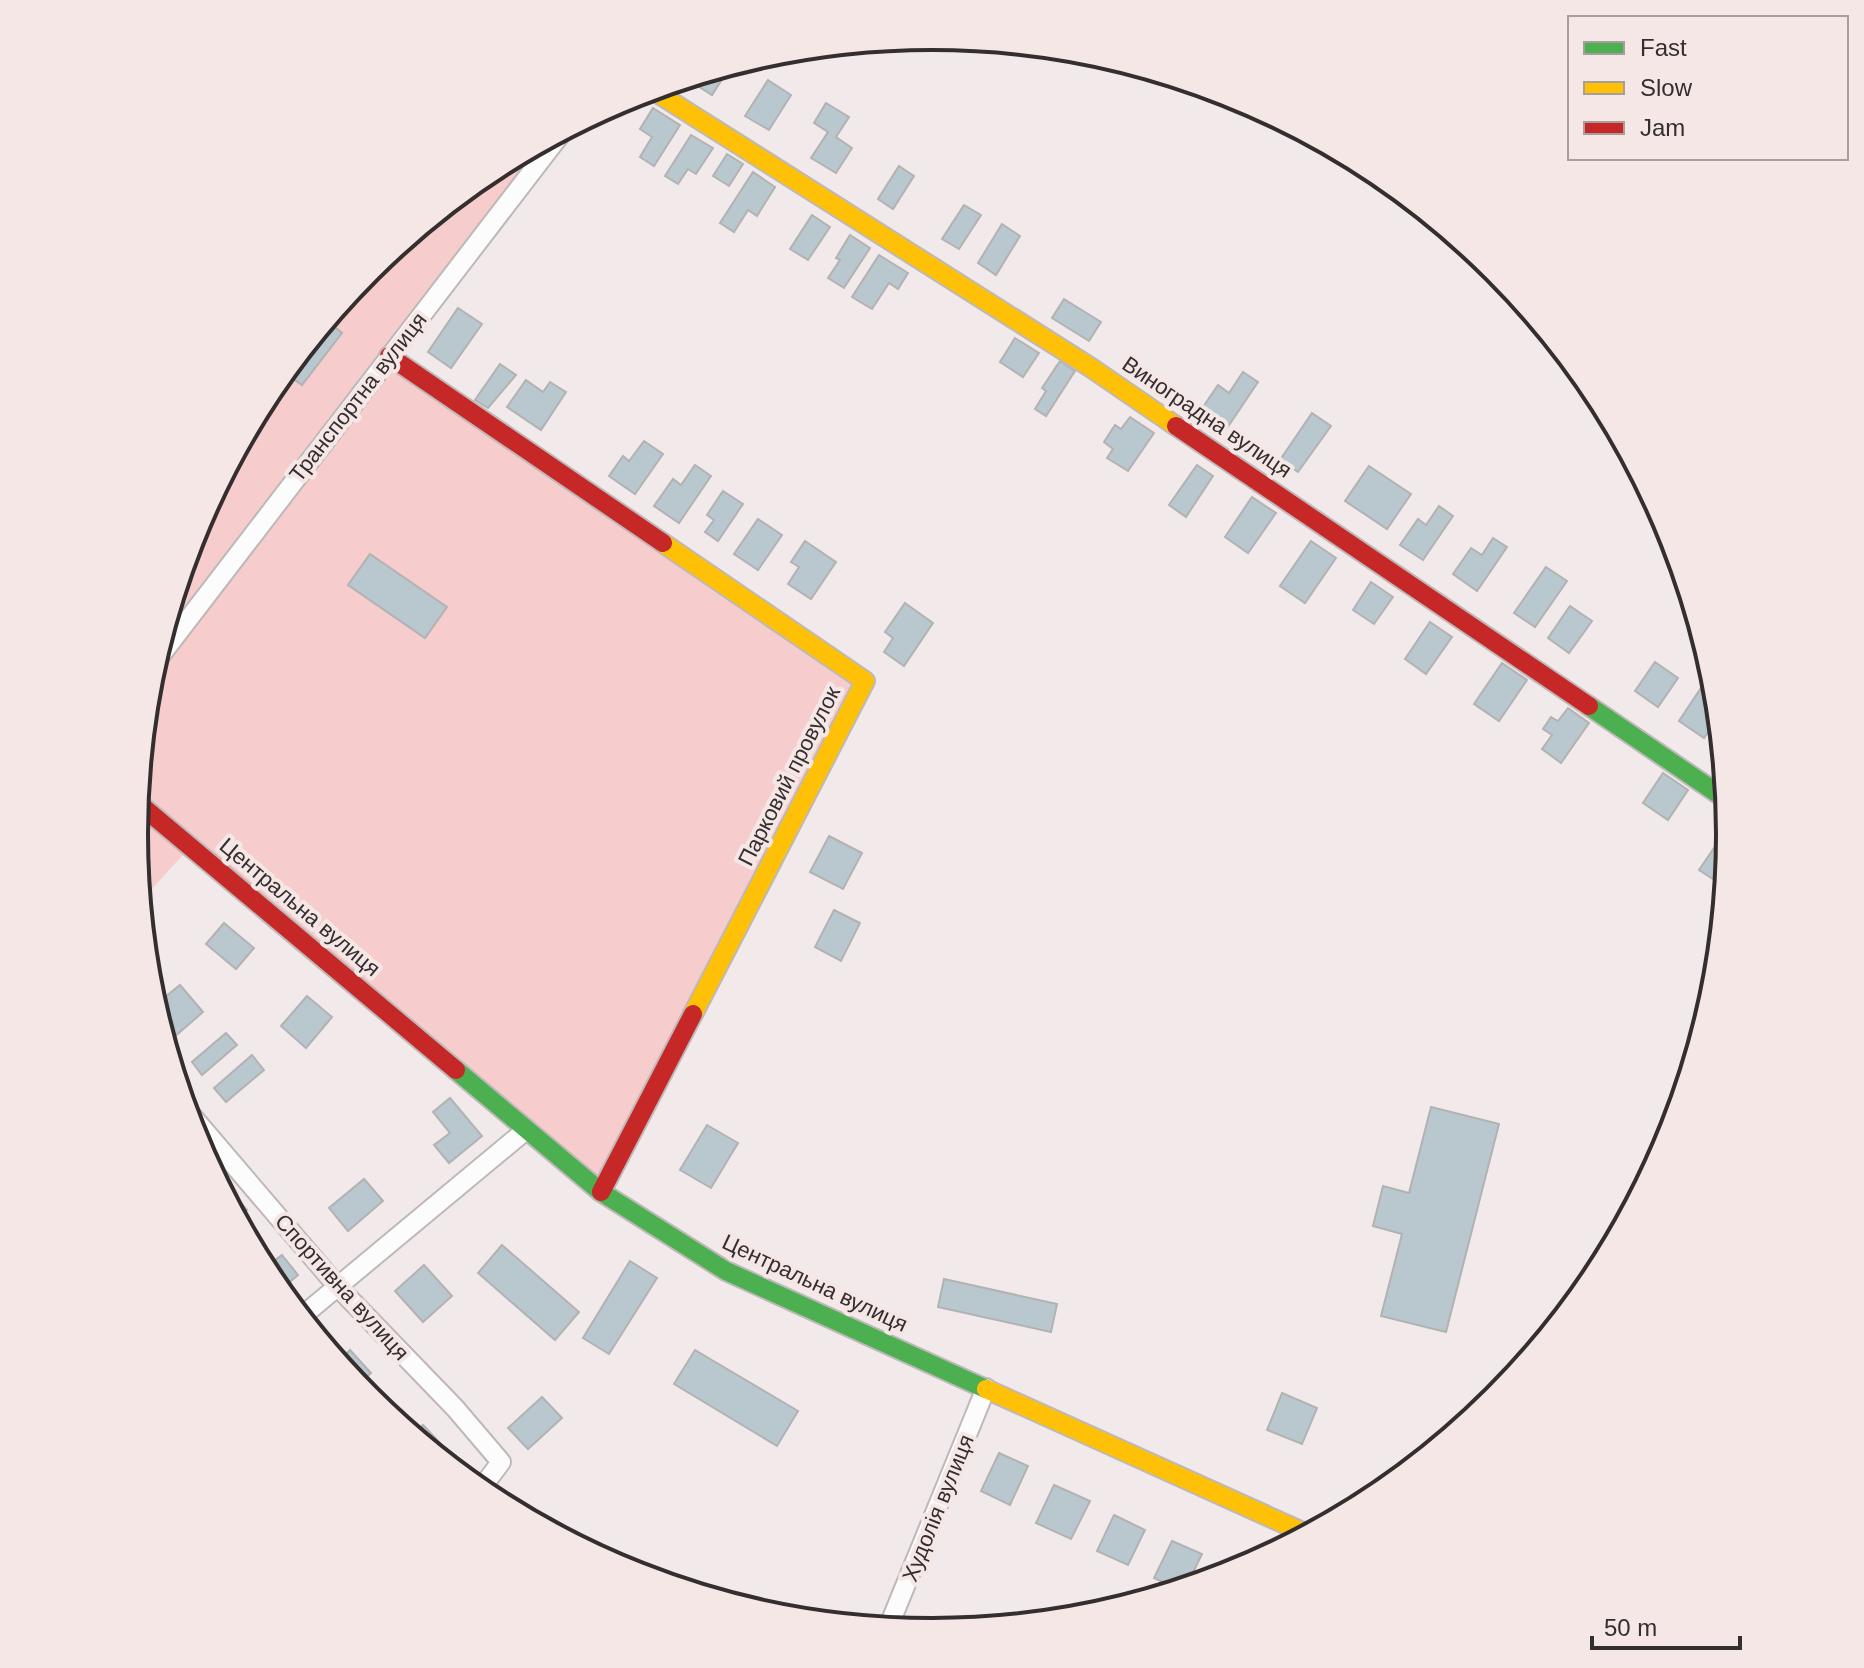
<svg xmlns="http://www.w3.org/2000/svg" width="1864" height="1668" font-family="Helvetica,sans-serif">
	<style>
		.green { fill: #f6cccc }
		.building { fill: #b8c8ce; stroke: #b3b2b3; stroke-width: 2 }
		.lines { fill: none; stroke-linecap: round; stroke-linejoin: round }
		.street-casing { stroke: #beb8b8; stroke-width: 22 }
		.fast-casing { stroke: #beb8b8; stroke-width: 22 }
		.slow-casing { stroke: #beb8b8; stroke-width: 22 }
		.jam-casing { stroke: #beb8b8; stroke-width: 22 }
		.street { stroke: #fdfcfc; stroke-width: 18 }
		.fast { stroke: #4caf50; stroke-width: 18 }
		.slow { stroke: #ffc107; stroke-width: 18 }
		.jam { stroke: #c62828; stroke-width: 18 }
		.labels { text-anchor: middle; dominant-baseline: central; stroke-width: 8; stroke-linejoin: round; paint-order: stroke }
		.street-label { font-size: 22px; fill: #342e2e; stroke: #f6e7e7 }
		.rim { fill: none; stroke: #342e2e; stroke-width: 4 }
	</style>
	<rect width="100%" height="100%" fill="#f2eaea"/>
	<polygon class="green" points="563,131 390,357 865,681 601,1192 191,846 141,901 134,834 149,678 195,528 269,390 368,269 489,170"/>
	<g class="building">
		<polygon points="723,67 728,70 712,95 687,79"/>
		<polygon points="768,80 791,95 769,130 745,116"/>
		<polygon points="826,103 849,117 836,137 852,148 836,173 811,158 828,132 814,123"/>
		<polygon points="653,108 680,125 654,166 640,157 652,137 640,129"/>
		<polygon points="691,135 713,148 696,174 688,169 678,184 665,176"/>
		<polygon points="727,154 743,164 729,186 713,176"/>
		<polygon points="899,166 914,176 893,209 878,199"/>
		<polygon points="753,172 775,187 757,216 748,210 734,232 720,223"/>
		<polygon points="964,205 981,215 959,249 942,239"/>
		<polygon points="812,215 830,227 808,260 790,249"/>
		<polygon points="1002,224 1020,236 996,275 978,263"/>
		<polygon points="850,235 870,248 844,288 828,278 840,260 836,258"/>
		<polygon points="879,255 908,273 898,289 889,283 872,309 852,297"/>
		<polygon points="1064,299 1101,322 1089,341 1052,318"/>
		<polygon points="458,308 482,324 451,368 428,352"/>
		<polygon points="326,320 342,333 302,385 284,372"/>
		<polygon points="1015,338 1039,353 1023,377 1000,362"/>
		<polygon points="1060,361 1075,371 1046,416 1035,409 1046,391 1042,388"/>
		<polygon points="500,364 516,375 488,408 475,400"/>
		<polygon points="1243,372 1258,382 1225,431 1199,413 1218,385 1229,393"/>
		<polygon points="526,380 543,392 550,382 566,392 541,430 507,407"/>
		<polygon points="1312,413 1331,426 1298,472 1280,460"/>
		<polygon points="1130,417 1154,433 1128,471 1107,458 1113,449 1104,442 1115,425 1121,429"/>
		<polygon points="644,441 663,454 635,494 609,476 623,456 629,461"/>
		<polygon points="695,465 711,476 679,523 654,506 673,479 681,485"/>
		<polygon points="1197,465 1213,476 1186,517 1169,505"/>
		<polygon points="1369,466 1411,494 1387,529 1345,501"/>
		<polygon points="723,491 743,504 718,541 705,532 714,520 707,515"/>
		<polygon points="1252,497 1276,513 1248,553 1225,537"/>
		<polygon points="1439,506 1453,516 1423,560 1400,545 1418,519 1426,525"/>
		<polygon points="758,519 782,535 758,570 734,554"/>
		<polygon points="1493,538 1507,547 1477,591 1453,574 1471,548 1482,555"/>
		<polygon points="805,541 836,562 811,599 788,584 799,567 791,562"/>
		<polygon points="1311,541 1336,558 1305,603 1280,586"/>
		<polygon points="370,554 447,607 425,638 348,585"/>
		<polygon points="1546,567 1567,581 1535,627 1514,613"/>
		<polygon points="1371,582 1393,597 1374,624 1353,610"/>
		<polygon points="905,603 933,623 904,666 884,652 893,638 885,632"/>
		<polygon points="1570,606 1592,621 1569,653 1548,638"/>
		<polygon points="1430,622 1452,637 1426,674 1405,659"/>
		<polygon points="1655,662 1678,678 1658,707 1635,691"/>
		<polygon points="1502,663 1527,680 1499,721 1474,704"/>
		<polygon points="1701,688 1717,699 1719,717 1704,738 1679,721"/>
		<polygon points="1568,708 1589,723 1561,763 1542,749 1552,735 1543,729 1551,717 1558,721"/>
		<polygon points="1663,773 1688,790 1668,820 1643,803"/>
		<polygon points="1729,826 1726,880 1722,885 1699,870"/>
		<polygon points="829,836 862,853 843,889 810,872"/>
		<polygon points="834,910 860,923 841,961 815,947"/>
		<polygon points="224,923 254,948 236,969 206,944"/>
		<polygon points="180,985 203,1012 173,1038 159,1022 154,1006"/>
		<polygon points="307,996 332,1017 306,1048 281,1026"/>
		<polygon points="226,1033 237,1045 202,1075 192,1062"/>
		<polygon points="252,1055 264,1070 226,1102 214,1088"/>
		<polygon points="450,1098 482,1136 449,1163 434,1145 450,1133 433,1112"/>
		<polygon points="1431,1107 1499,1124 1446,1332 1381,1316 1402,1234 1373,1226 1383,1186 1409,1193"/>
		<polygon points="707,1125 738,1143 711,1188 680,1170"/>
		<polygon points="364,1179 383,1201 348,1231 329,1208"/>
		<polygon points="234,1195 247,1210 237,1219 228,1201"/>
		<polygon points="502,1245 579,1312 555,1340 478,1273"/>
		<polygon points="282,1255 298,1275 279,1291 264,1269"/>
		<polygon points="630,1261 657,1278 609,1354 583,1338"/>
		<polygon points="424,1265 452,1296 423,1322 395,1291"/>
		<polygon points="944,1279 1057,1304 1051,1332 938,1307"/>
		<polygon points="350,1350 371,1373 357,1385 338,1362"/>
		<polygon points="695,1350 798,1411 777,1446 674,1384"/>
		<polygon points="1282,1393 1317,1408 1302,1444 1267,1430"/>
		<polygon points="542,1397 562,1418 528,1449 508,1428"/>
		<polygon points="423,1425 457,1461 451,1467 412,1435"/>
		<polygon points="999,1453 1028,1466 1010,1505 981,1491"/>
		<polygon points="1054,1485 1090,1501 1071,1539 1036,1523"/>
		<polygon points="505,1498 530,1517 528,1519 501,1504"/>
		<polygon points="1114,1515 1145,1530 1128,1565 1097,1551"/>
		<polygon points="1172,1541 1202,1554 1186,1587 1178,1589 1154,1578"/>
	</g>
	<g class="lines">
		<g class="street-casing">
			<g id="street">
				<polyline points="154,664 563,131"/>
				<polyline points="186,1109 338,1287 455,1408 501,1462 480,1490"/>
				<polyline points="301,1317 526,1130"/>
				<polyline points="888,1628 986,1388"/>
			</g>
		</g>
		<g class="fast-casing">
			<g id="fast">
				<polyline points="1589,706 1727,800"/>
				<polyline points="456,1070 601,1192 726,1271 986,1389"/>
			</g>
		</g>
		<g class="slow-casing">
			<g id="slow">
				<polyline points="651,89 1090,367 1176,426"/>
				<polyline points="663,543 865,681 693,1014"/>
				<polyline points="986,1389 1307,1534"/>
			</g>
		</g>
		<g class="jam-casing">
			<g id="jam">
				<polyline points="389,356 663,543"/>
				<polyline points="1176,426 1589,706"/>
				<polyline points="137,802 456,1070"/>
				<polyline points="601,1192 693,1014"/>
			</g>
		</g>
		<use href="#street" class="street"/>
		<use href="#fast" class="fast"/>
		<use href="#slow" class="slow"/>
		<use href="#jam" class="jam"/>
	</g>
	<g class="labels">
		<g class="street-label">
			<text transform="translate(358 397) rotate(-52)">Транспортна вулиця</text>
			<text transform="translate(1207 417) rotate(34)">Виноградна вулиця</text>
			<text transform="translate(789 776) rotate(-63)">Парковий провулок</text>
			<text transform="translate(300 907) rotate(40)">Центральна вулиця</text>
			<text transform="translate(815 1283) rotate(25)">Центральна вулиця</text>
			<text transform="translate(342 1287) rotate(48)">Спортивна вулиця</text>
			<text transform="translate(938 1508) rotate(-68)">Худолія вулиця</text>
		</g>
	</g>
	<path d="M0 0H1864V1668H0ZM148 834a784 784 0 1 1 1568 0a784 784 0 1 1-1568 0Z" fill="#f6e7e7" fill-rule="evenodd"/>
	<path class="rim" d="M148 834a784 784 0 1 1 1568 0a784 784 0 1 1-1568 0Z"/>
	<rect x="1568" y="16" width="280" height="144" fill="#f6e7e7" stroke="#a89d9d" stroke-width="2"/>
	<rect x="1584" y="42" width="40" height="12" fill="#4caf50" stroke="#a89d9d" stroke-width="2"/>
	<text x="1640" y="56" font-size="24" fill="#342e2e">Fast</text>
	<rect x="1584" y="82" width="40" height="12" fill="#ffc107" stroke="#a89d9d" stroke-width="2"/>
	<text x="1640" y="96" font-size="24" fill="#342e2e">Slow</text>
	<rect x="1584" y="122" width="40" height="12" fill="#c62828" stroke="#a89d9d" stroke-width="2"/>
	<text x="1640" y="136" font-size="24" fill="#342e2e">Jam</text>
	<path d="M1592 1636v12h148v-12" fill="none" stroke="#342e2e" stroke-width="4"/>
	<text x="1604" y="1636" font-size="24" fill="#342e2e" stroke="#f6e7e7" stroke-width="6" paint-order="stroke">50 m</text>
</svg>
